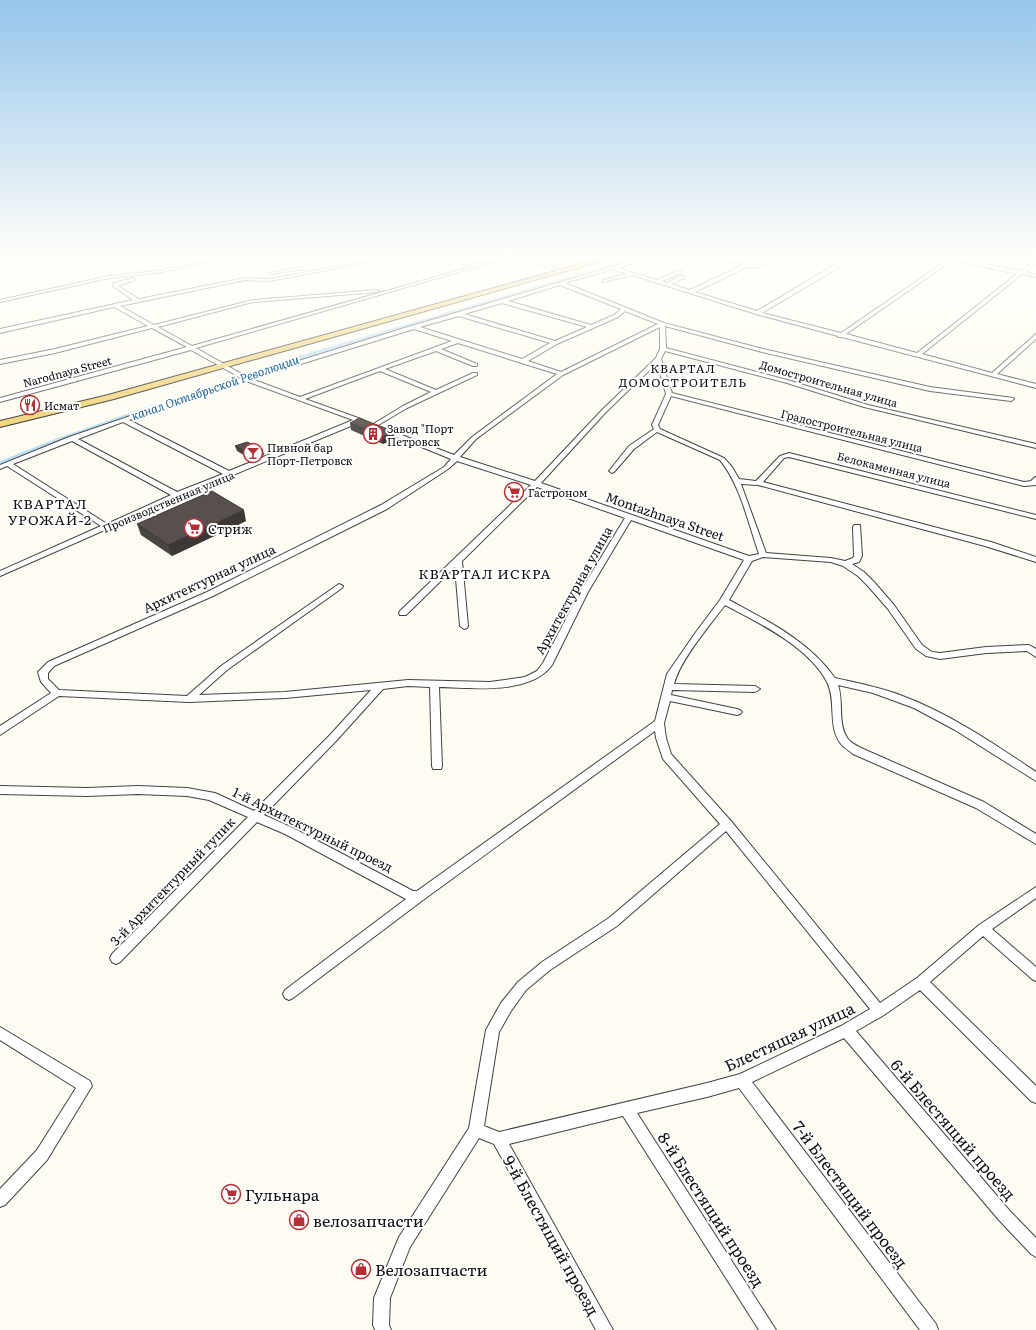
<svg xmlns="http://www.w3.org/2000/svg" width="1036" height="1330" font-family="Literata,serif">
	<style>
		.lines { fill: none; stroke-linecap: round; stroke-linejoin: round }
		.canal { fill: #b9def3; fill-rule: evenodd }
		.minor-casing { stroke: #424242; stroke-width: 2 }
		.primary-casing { stroke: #202020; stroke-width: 2 }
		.minor { fill: #fff; fill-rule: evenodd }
		.primary { fill: #f0d070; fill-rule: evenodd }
		.wall { fill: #4b4541 }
		.shaded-wall { fill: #3d3835 }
		.building { fill: #57504c; stroke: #3d3835 }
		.labels { text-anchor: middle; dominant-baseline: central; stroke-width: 4; stroke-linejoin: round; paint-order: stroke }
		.far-street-label { font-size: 11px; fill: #0f0f0f; stroke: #fff }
		.far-poi-label { font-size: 11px; fill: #0f0f0f; stroke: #fff; text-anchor: start }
		.far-neighbourhood-label { font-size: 12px; letter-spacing: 1px; fill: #0f0f0f; stroke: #fff }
		.far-water-label { font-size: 12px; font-style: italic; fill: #1f659a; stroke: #fff }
		.street-label { font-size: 13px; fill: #0f0f0f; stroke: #fff }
		.poi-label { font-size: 13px; fill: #0f0f0f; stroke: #fff; text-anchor: start }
		.neighbourhood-label { font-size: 14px; letter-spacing: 1px; fill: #0f0f0f; stroke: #fff }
		.near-street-label { font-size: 16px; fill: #0f0f0f; stroke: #fff }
		.near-poi-label { font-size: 16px; fill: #0f0f0f; stroke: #fff; text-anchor: start }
	</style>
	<rect width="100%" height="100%" fill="#fefcf2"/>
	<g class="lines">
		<g class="canal">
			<polygon points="635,257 643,257 290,364 233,384 230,384 226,382 284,360"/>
			<polygon points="155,404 161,404 162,406 0,467 0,461 58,438"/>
		</g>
		<g class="minor-casing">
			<g id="minor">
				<polygon points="228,257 236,257 156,273 109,278 0,302 0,300 109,276 156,271"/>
				<path d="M 390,257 L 398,257 L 269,281 L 245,280 L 120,306 L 154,325 L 253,300 L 377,290 L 379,291 L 377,292 L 253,302 L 158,327 L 192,346 L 474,266 L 455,262 L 447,257 L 480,264 L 505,257 L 511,257 L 196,348 L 247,377 L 411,326 L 646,257 L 652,257 L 618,268 L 657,280 L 677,271 L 681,271 L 681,273 L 662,281 L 667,283 L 680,276 L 684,276 L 684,278 L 671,284 L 690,290 L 743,265 L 712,257 L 718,257 L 754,266 L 772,257 L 777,257 L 757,268 L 747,267 L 695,292 L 757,311 L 848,257 L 853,257 L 838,268 L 762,313 L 841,333 L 949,259 L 947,257 L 957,257 L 956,258 L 1020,271 L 1036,260 L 1036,263 L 1025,272 L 1036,275 L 1036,277 L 1022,274 L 922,354 L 992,373 L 1036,334 L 1036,339 L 997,374 L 1036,384 L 1036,388 L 842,337 L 838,337 L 838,336 L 756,314 L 632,275 L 603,282 L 603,280 L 627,274 L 613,269 L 565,283 L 664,323 L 763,349 L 930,387 L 1013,398 L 1014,399 L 1011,401 L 930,391 L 762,352 L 665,326 L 666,348 L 791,381 L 868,405 L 1036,444 L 1036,448 L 864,407 L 787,383 L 665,351 L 661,359 L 672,393 L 1024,482 L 1031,481 L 1034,478 L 1036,477 L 1036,485 L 1024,486 L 671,396 L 658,425 L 660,429 L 724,458 L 732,467 L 739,479 L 756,481 L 780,456 L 789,453 L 1036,515 L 1036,519 L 789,457 L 784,458 L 763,482 L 991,542 L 1036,557 L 1036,562 L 985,546 L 758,485 L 741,484 L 766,553 L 831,558 L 845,561 L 853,558 L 854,556 L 853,527 L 854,525 L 860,525 L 862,556 L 859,562 L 852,564 L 864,572 L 874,582 L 894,605 L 922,645 L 932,652 L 940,653 L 986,647 L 1029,645 L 1036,649 L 1036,657 L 1027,651 L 986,653 L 940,659 L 926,656 L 916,649 L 888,609 L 868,586 L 858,576 L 843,566 L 831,562 L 763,557 L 752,561 L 729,600 C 768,621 809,641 835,678 C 857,683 879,687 900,695 C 949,713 993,743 1036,772 L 1036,781 L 955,730 L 914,708 L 873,693 L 838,685 C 844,702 837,724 848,739 C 851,743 856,745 861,748 L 984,802 L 1036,834 L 1036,844 L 976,808 L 853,754 C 850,751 844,748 841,744 C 827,726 837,702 827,682 C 809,647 759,623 725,605 C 710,625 680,660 674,684 L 755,686 L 760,689 L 755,692 L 672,690 L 671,695 L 737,709 L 740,710 L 742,712 L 740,714 L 737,715 L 670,701 L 664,723 L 666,738 L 671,754 L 731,821 L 880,1003 L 917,978 L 979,925 L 1036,887 L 1036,898 L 992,929 L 1036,967 L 1036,981 L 1032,979 L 983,936 L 930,982 L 1036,1086 L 1036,1103 L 1031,1101 L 920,990 L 884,1015 L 856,1031 L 1009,1210 L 1036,1238 L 1036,1257 L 1031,1254 L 999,1220 L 844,1038 L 752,1082 L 936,1324 L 938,1330 L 920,1330 L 739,1088 L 707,1097 L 637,1113 L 776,1330 L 759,1330 L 623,1116 L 509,1144 L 613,1330 L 596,1330 L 494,1144 L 479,1138 L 410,1247 L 390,1298 L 389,1325 L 391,1330 L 375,1330 L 373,1325 L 374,1298 L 399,1237 L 469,1128 L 486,1030 L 501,1003 L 518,982 L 542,962 L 609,918 L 720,824 L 663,759 L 656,738 L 655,731 L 423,900 L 293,998 L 289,1000 L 285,998 L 283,994 L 285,990 L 406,899 L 285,834 L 257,822 L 120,962 L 116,964 L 112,962 L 110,958 L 112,954 L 248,817 L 209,800 L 187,796 L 138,794 L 87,796 L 0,794 L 0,786 L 87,788 L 138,786 L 187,788 L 215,793 L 254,811 L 330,735 L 371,690 L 285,698 L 189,702 L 59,696 L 0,735 L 0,726 L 51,693 L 41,682 L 38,672 L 48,662 L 207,592 L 381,505 L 444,467 L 451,459 L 382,431 L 382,429 L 386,429 L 454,455 L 472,437 L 557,374 L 458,343 L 441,349 L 477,364 L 477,366 L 473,366 L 436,351 L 385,369 L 436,390 L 473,373 L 477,373 L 477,375 L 407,408 L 375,427 L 370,426 L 403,406 L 431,392 L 380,371 L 305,399 L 361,419 L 371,424 L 368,426 L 358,423 L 180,497 L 0,576 L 0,571 L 101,526 L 7,466 L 0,469 L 0,465 L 69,437 L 241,378 L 191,350 L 0,402 L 0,398 L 187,347 L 152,328 L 55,353 L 0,364 L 0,360 L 55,349 L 148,326 L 114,307 L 0,333 L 0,329 L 133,300 L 113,286 L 114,283 L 133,278 L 135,279 L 135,280 L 118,286 L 139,299 L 245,278 L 269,279 ZM 953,260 L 1017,274 L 917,353 L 846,334 ZM 560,285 L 621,309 L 614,315 L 591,325 L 508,301 ZM 502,303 L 587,327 L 555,341 L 464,314 ZM 625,311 L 658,324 L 561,372 L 528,361 L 557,344 L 618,317 ZM 459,316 L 550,343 L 522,359 L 420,327 ZM 660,327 L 660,349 L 656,358 L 602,410 L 535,481 L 460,457 L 476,439 L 563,375 ZM 414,329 L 452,341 L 300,397 L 252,379 ZM 657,363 L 666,394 L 652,425 L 654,429 L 629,446 L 609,471 L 612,473 L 614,472 L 634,449 L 657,432 L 720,460 C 741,486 748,523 759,554 L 749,556 L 541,483 L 606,412 ZM 246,381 L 353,420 L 229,471 L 129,420 ZM 123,422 L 223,474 L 177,492 L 78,439 ZM 72,441 L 171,495 L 107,524 L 13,464 ZM 457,461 L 531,485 L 400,611 L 399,613 L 400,615 L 406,615 L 455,567 L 460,626 L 464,629 L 467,628 L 468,626 L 462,561 L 537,487 L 625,518 L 580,592 L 543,663 L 537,671 L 525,677 L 490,682 L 408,680 L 285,692 L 199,695 L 227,670 L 342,588 L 343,586 L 339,584 L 221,666 L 187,696 L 59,690 L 48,679 L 48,673 L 54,666 L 213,596 L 387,509 L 448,469 ZM 631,520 L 744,560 L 720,600 L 696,632 L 667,674 L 655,721 L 417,891 L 413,891 L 293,828 L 264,815 L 336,741 L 383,689 L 408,686 L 430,687 L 432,766 L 433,769 L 441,769 L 442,766 L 439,687 C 471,688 531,695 552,665 L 588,592 ZM 726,831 L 870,1009 L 841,1026 L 740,1074 L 707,1083 L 499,1132 L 484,1126 L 499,1032 L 511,1011 L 526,990 L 550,970 L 617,926 Z"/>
				<polygon points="520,257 525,257 564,271 560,272"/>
				<polygon points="666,257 706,257 704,258 668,258"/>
				<polygon points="879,257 884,257 888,259 884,262 882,261 883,259"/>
				<polygon points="302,267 304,269 271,274 269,273"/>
				<polygon points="0,1027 90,1081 92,1086 47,1160 5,1205 0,1207 0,1189 37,1150 76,1088 0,1040"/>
			</g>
		</g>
		<g class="primary-casing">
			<polygon id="primary" points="606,257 616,257 114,399 0,427 0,421 108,395"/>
		</g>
		<use href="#minor" class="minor"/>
		<use href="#primary" class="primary"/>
	</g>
	<g class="wall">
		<polygon points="350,423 393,431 394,439 383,444 351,430"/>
		<polygon points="235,446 264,455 252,460 237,451"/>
		<polygon points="246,521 172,556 141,535 137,524"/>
	</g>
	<g class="shaded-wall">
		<polygon points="393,431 394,439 383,444 383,437"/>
		<polygon points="263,450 264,455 252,460 251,455"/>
		<polygon points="244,510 246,521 172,556 168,545"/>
	</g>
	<g class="building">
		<polygon points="359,418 393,431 383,437 350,423"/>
		<polygon points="247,442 263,450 251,455 235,446"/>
		<polygon points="212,491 244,510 168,545 137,524"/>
	</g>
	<linearGradient id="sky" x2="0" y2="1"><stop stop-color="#95c5ec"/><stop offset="0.58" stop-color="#fffef9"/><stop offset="1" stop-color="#fffef9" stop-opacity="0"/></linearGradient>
	<rect width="1036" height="443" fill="url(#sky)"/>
	<defs>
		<g id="restaurant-ring" transform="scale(1)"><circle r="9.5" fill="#fff" stroke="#b72f36" stroke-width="1.5"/><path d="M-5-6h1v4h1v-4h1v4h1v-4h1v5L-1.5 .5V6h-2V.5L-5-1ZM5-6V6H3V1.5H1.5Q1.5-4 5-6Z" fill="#b72f36"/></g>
		<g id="building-ring" transform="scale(1)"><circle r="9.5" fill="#fff" stroke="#b72f36" stroke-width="1.5"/><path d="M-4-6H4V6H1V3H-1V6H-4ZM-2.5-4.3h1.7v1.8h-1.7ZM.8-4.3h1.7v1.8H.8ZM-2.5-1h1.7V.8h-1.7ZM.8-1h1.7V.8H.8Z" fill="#b72f36"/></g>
		<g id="bar-ring" transform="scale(1)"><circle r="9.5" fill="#fff" stroke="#b72f36" stroke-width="1.5"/><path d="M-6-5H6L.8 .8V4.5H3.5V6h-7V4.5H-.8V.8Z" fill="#b72f36"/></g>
		<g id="supermarket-ring" transform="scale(1)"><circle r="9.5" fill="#fff" stroke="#b72f36" stroke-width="1.5"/><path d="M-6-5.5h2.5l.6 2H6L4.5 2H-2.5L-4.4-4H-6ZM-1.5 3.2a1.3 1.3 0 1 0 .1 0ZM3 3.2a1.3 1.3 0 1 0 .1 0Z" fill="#b72f36"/></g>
		<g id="shop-ring" transform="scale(1)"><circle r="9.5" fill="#fff" stroke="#b72f36" stroke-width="1.5"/><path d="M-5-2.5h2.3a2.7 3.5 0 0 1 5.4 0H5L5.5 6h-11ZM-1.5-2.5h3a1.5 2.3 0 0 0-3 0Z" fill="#b72f36"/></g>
	</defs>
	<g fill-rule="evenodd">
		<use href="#restaurant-ring" x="30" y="405"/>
		<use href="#building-ring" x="373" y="434"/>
		<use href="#bar-ring" x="253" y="453"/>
		<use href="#supermarket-ring" x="514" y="492"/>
		<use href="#supermarket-ring" x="194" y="528"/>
		<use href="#supermarket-ring" x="231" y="1194"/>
		<use href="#shop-ring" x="299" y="1220"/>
		<use href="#shop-ring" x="361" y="1269"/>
	</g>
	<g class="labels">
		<g class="far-street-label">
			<text transform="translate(67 371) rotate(-15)">Narodnaya Street</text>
			<text transform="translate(829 383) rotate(16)">Домостроительная улица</text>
			<text transform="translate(852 430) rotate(14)">Градостроительная улица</text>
			<text transform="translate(894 469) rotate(14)">Белокаменная улица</text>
			<text transform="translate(168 501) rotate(-23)">Производственная улица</text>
		</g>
		<g class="far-poi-label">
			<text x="44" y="405">Исмат</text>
			<text x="387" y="428">Завод "Порт<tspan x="387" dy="13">Петровск</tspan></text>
			<text x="267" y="447">Пивной бар<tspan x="267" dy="13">Порт-Петровск</tspan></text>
			<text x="528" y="492">Гастроном</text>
		</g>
		<g class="far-neighbourhood-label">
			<text x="683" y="368">КВАРТАЛ<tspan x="683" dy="14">ДОМОСТРОИТЕЛЬ</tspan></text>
		</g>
		<g class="far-water-label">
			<text transform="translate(215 387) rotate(-19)">канал Октябрьской Революции</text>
		</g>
		<g class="street-label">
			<text transform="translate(665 516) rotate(19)">Montazhnaya Street</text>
			<text transform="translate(209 578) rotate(-25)">Архитектурная улица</text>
			<text transform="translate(573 590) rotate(-61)">Архитектурная улица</text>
			<text transform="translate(313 829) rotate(26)">1-й Архитектурный проезд</text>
			<text transform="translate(172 881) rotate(-46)">3-й Архитектурный тупик</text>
		</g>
		<g class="poi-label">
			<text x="208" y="528">Стриж</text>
		</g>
		<g class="neighbourhood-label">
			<text x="50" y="503">КВАРТАЛ<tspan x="50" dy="16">УРОЖАЙ-2</tspan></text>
			<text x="485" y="573">КВАРТАЛ ИСКРА</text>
		</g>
		<g class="near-street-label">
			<text transform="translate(789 1036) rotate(-25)">Блестящая улица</text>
			<text transform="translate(954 1129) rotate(49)">6-й Блестящий проезд</text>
			<text transform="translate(851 1194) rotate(53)">7-й Блестящий проезд</text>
			<text transform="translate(712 1209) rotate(57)">8-й Блестящий проезд</text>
			<text transform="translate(552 1235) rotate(61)">9-й Блестящий проезд</text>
		</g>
		<g class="near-poi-label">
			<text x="245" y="1194">Гульнара</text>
			<text x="313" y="1220">велозапчасти</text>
			<text x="375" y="1269">Велозапчасти</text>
		</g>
	</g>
</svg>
